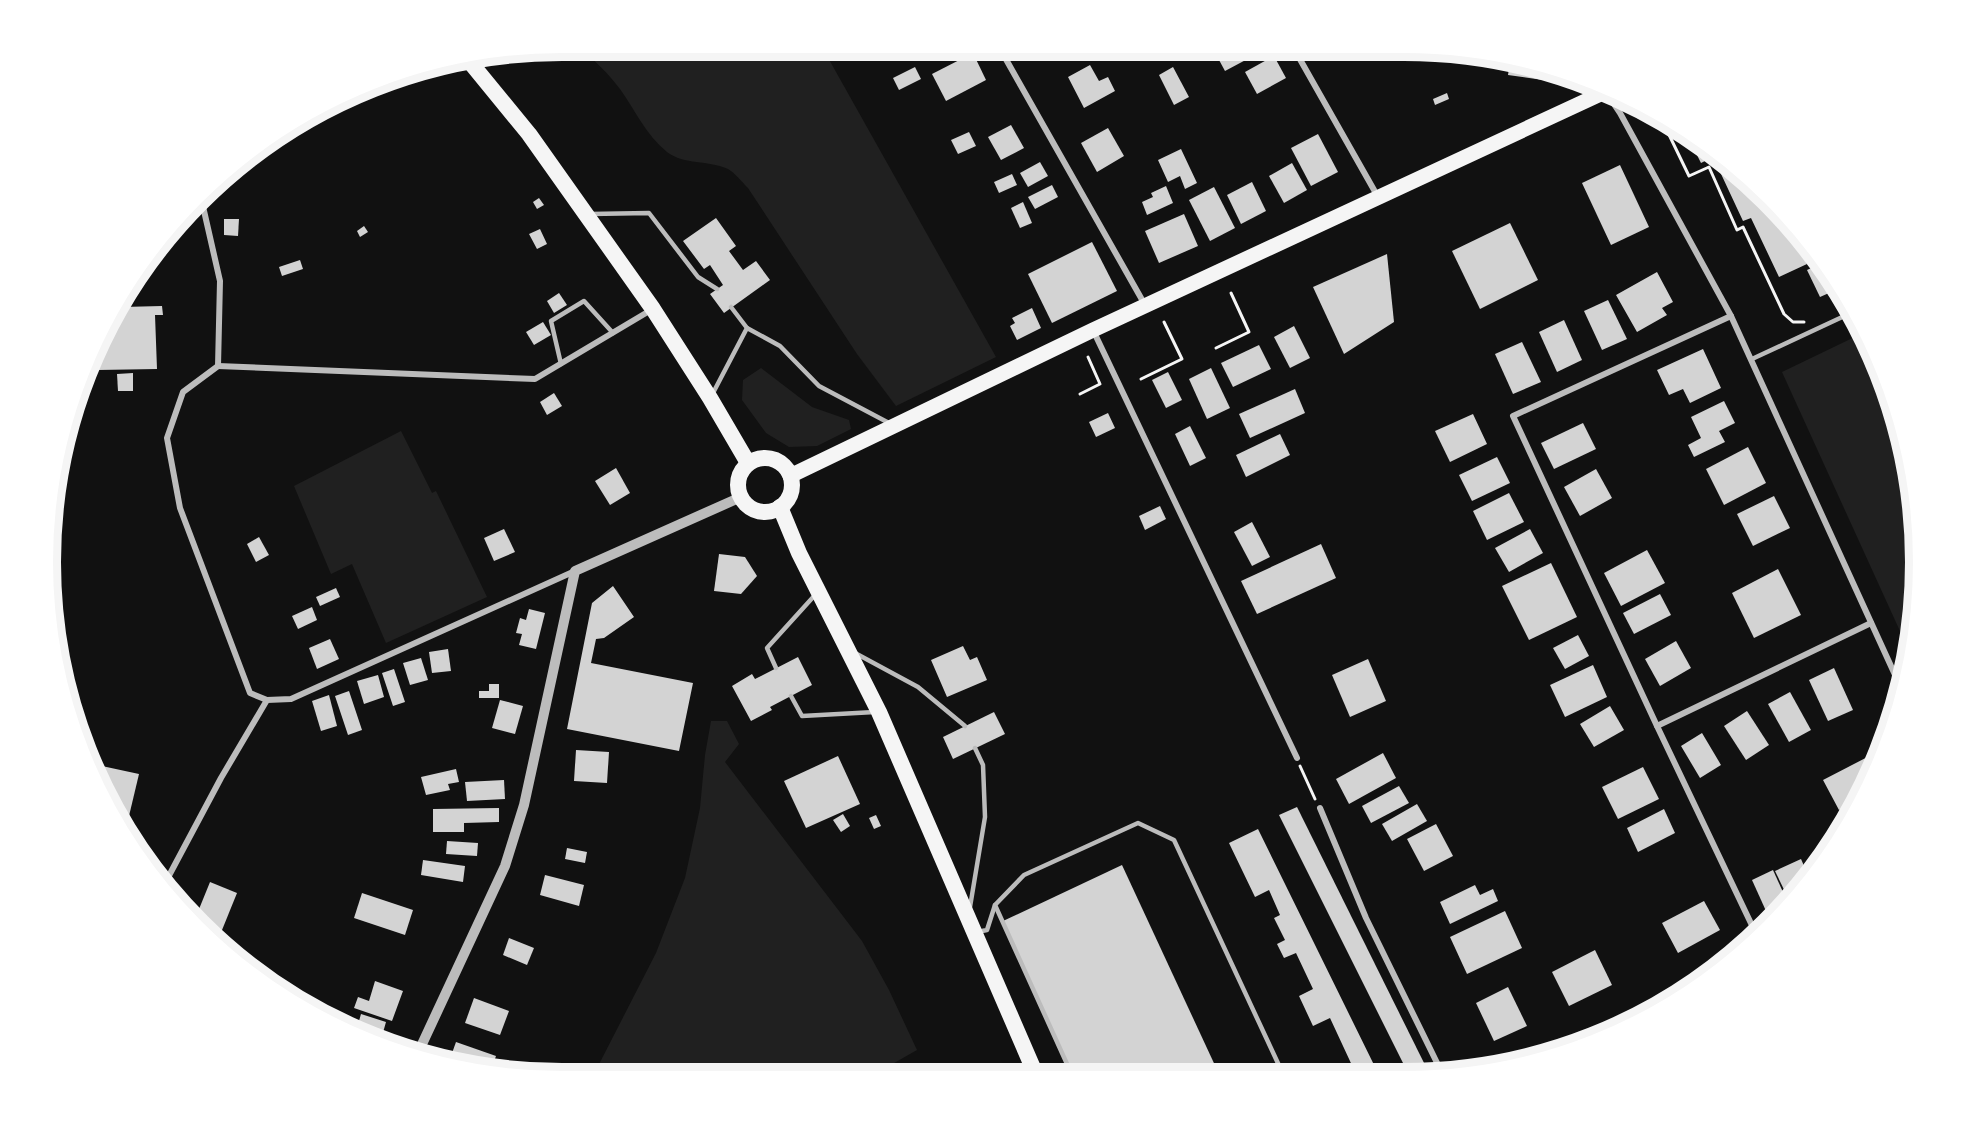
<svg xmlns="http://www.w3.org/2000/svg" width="1966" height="1124" font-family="'IBM Plex Serif',serif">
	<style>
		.green { fill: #202020 }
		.building { fill: #d3d3d3 }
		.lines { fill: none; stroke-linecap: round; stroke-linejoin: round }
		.path { stroke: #f5f5f5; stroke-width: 3 }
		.service { stroke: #bcbcbc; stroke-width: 4.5 }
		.minor { stroke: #bcbcbc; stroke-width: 6 }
		.tertiary { stroke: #bcbcbc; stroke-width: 10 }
		.primary { stroke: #f5f5f5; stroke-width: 15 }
		.trunk { stroke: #f5f5f5; stroke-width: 16 }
		.rim { fill: none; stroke: #f5f5f5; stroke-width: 8 }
	</style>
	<rect width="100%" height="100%" fill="#111"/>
	<g class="green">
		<path d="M 579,47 L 822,47 L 996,357 L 896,406 L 857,354 L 748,188 C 742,182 735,173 728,169 C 709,160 684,165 667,152 C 646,135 635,110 620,89 C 608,73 594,60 579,47 Z"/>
		<polygon points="1865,332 1902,429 1918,529 1915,630 1910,653 1782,372"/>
		<polygon points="761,368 812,407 849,420 851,429 817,446 789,447 766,433 742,400 743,380"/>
		<polygon points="401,431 432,493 436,491 487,597 386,643 352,564 331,574 294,486"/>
		<polygon points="711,721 727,721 739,744 725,762 862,941 889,990 917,1050 873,1075 593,1076 656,953 685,878 700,808 705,755"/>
	</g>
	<g class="building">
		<polygon points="894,47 925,47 901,60"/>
		<polygon points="1020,47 1068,47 1046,61 1041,54 1029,61"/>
		<polygon points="1212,47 1270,47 1225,71"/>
		<polygon points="973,53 986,80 946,101 932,74"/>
		<polygon points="1274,56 1286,78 1257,94 1245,72"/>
		<polygon points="1510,62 1544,69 1543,80 1508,75"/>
		<polygon points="1090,65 1099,81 1108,77 1115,91 1084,108 1068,77"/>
		<polygon points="915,67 921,79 899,90 893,78"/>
		<polygon points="1173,67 1189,97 1174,105 1159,75"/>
		<polygon points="1447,93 1449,99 1435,105 1433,99"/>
		<polygon points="1011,125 1024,148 1001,160 988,137"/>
		<polygon points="1108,128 1124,156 1097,172 1081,143"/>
		<polygon points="969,132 976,146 958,154 951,140"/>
		<polygon points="1686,133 1717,155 1701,163"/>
		<polygon points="1318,134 1338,172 1311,186 1291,148"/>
		<polygon points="1181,149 1197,183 1185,189 1180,176 1168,182 1158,160"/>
		<polygon points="1721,158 1744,175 1772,207 1773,206 1787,221 1807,264 1779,277 1751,218 1743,221 1715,161"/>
		<polygon points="1040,162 1048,176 1028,187 1020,173"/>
		<polygon points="1292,163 1307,190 1284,203 1269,176"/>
		<polygon points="1620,165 1649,227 1611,245 1582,183"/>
		<polygon points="1012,174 1017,185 999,193 994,182"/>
		<polygon points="1252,182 1266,211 1241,224 1227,195"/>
		<polygon points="1052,185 1058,197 1035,209 1028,197"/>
		<polygon points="1166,186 1173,203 1147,215 1142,202 1153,197 1151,193"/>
		<polygon points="1214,187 1235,228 1210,241 1189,200"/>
		<polygon points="539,198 544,205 537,209 533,202"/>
		<polygon points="1023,202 1032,223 1020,228 1011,208"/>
		<polygon points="1184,214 1198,246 1159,263 1145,231"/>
		<polygon points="716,218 736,246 729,251 743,270 756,261 770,280 724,313 710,294 723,285 710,265 704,269 683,241"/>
		<polygon points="224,219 239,219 238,236 224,235"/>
		<polygon points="1510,223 1538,280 1480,309 1452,251"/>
		<polygon points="364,226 368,232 360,237 357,231"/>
		<polygon points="540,229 547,244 537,249 529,234"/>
		<polygon points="1092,242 1117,291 1052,323 1028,274"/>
		<polygon points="1387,254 1394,322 1344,354 1313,287"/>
		<polygon points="300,260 303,269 282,276 279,267"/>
		<polygon points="1822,263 1838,289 1820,297 1807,270"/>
		<polygon points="1657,272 1673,302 1662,308 1667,315 1637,332 1616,295"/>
		<polygon points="559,293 567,305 554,313 547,301"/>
		<polygon points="1608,300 1627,339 1602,350 1584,311"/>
		<polygon points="162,306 163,315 155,315 157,369 98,370 98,355 115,317 122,316 122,307"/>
		<polygon points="1032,308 1041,328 1017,340 1010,326 1015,323 1012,318"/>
		<polygon points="1564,320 1582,360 1557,372 1539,332"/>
		<polygon points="543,322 551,335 534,345 526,332"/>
		<polygon points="1294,326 1310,358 1290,368 1274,337"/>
		<polygon points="1522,342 1541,382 1513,394 1495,354"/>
		<polygon points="1259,345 1271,369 1233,387 1221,363"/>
		<polygon points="1703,349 1721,388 1690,403 1683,389 1669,395 1657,370"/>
		<polygon points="1211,368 1230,408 1207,419 1189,379"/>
		<polygon points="1168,372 1182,400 1166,408 1152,380"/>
		<polygon points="133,373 133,391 118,391 117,374"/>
		<polygon points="1295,389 1305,413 1250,438 1239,414"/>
		<polygon points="554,393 562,406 547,415 540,402"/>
		<polygon points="1724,401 1735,423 1719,431 1725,442 1694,457 1688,445 1701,438 1691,417"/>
		<polygon points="1108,413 1115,428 1096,437 1089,422"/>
		<polygon points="1473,414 1487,444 1450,462 1435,431"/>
		<polygon points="1583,423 1596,449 1554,469 1541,443"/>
		<polygon points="1190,426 1206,458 1190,466 1175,434"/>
		<polygon points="1280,434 1290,455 1246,477 1236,455"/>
		<polygon points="1748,447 1766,483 1724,505 1706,469"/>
		<polygon points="1497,457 1510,483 1472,501 1459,475"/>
		<polygon points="616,468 630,493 610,505 595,481"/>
		<polygon points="1596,469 1612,498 1580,516 1564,487"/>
		<polygon points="1509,493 1524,522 1487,540 1473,511"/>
		<polygon points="1774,496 1790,528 1753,546 1737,514"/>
		<polygon points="1160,506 1166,519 1145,530 1139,516"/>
		<polygon points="1252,522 1270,557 1252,566 1234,532"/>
		<polygon points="504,529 515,552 494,561 484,538"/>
		<polygon points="1530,529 1543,553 1509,572 1495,548"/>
		<polygon points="259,537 269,555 256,562 247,544"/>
		<polygon points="1321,544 1336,578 1257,614 1241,581"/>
		<polygon points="1647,550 1665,583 1621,606 1604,573"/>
		<polygon points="719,554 745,557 757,576 741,594 714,591"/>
		<polygon points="1551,563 1577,617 1529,640 1502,586"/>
		<polygon points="1778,569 1801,615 1754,638 1732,593"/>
		<polygon points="613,586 634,617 604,638 596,639 591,663 693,683 679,751 567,729 592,603"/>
		<polygon points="336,588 340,597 320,606 316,597"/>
		<polygon points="1660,594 1671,615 1634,634 1623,613"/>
		<polygon points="312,607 317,620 298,629 292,616"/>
		<polygon points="529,609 545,613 536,649 519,645 522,634 516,633 520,618 526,620"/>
		<polygon points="1578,635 1589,656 1565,669 1553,648"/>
		<polygon points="330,639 339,659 317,669 309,648"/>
		<polygon points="1676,641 1691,668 1660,686 1645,659"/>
		<polygon points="963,646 970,660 977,657 987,680 947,697 931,660"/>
		<polygon points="448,649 451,671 432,673 429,652"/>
		<polygon points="798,657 812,685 770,707 772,710 751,721 732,686 752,674 755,679"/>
		<polygon points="421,658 428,680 410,685 403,663"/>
		<polygon points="1368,659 1386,701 1350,717 1332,675"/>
		<polygon points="1593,665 1607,697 1565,717 1550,685"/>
		<polygon points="1834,668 1853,710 1828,721 1809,680"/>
		<polygon points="394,669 405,702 393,706 382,673"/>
		<polygon points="378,675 384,697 364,704 357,681"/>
		<polygon points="489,684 499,684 499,698 479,698 479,691 489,691"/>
		<polygon points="349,691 362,730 348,735 335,696"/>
		<polygon points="1790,692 1811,730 1789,742 1768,704"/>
		<polygon points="329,695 337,726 321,731 312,701"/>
		<polygon points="500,700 523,706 515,734 492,728"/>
		<polygon points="1610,706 1624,730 1594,747 1580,724"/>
		<polygon points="1747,711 1769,745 1746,760 1724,726"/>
		<polygon points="994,712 1005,734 953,759 943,737"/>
		<polygon points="1702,733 1721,765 1700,778 1681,746"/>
		<polygon points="1883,749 1860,799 1839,810 1823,780"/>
		<polygon points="576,750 609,752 607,783 574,781"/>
		<polygon points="1383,753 1396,778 1349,804 1336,779"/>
		<polygon points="838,756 860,804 806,828 784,781"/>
		<polygon points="88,763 139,774 129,816 120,814"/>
		<polygon points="1643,767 1659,799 1618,819 1602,787"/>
		<polygon points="456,769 459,782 448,784 450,790 426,795 421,777"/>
		<polygon points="504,780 505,799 467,801 465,782"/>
		<polygon points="1399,786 1409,803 1371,823 1362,806"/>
		<polygon points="1417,804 1427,821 1392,841 1382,824"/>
		<polygon points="1297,807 1429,1073 1408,1073 1279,815"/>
		<polygon points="499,808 499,822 464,823 464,832 433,832 433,809"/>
		<polygon points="1664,809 1675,833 1638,852 1627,828"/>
		<polygon points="843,814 850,826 841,832 833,820"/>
		<polygon points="876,815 881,826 874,829 869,818"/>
		<polygon points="1436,824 1453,856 1424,871 1407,839"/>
		<polygon points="1258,829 1378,1073 1356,1074 1330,1018 1313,1026 1299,996 1313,989 1296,953 1284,958 1277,944 1285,940 1274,918 1280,915 1269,890 1255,897 1229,843"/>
		<polygon points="447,841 478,843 477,856 446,854"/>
		<polygon points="1830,846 1817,864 1812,855"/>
		<polygon points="567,848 587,852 585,863 565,859"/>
		<polygon points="1801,859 1808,875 1789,900 1775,871"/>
		<polygon points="423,860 465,866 463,882 421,875"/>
		<polygon points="1122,865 1219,1074 1072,1075 1003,921"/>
		<polygon points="1773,870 1787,901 1766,911 1752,880"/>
		<polygon points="545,875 584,885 579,906 540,895"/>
		<polygon points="210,882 237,893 220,935 210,931 195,919"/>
		<polygon points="1475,885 1480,895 1493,889 1498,901 1450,924 1440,902"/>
		<polygon points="362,893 413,910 405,935 354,918"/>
		<polygon points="1704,901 1720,930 1678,953 1662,923"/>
		<polygon points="1505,911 1522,948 1467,974 1450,937"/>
		<polygon points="509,938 534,948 527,965 503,955"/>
		<polygon points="1595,950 1612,985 1569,1006 1552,972"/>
		<polygon points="375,981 403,991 392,1021 354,1008 358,997 369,1001"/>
		<polygon points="1508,987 1527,1026 1494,1041 1476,1003"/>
		<polygon points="474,998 509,1011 500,1035 465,1023"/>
		<polygon points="361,1014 386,1022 382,1036 357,1028"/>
		<polygon points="456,1042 496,1056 491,1070 451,1056"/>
	</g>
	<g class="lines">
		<g class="path">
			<polyline points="1659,114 1689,176 1709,167 1737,230 1743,227 1784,314 1793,322 1804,322"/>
			<polyline points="1216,348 1249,332 1231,293"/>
			<polyline points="1141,379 1182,359 1164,322"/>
			<polyline points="1080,394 1100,384 1088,357"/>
			<polyline points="1300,766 1315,799"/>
		</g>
		<g class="service">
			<polyline points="590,214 649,213 698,277 717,289"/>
			<polyline points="747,328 780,346 819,386 889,423"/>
			<polyline points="1752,359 1853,312"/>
			<polyline points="561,364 551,321 584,301 613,333"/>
			<polyline points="713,393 747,328 731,307"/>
			<polyline points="855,653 918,687 965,726"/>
			<polyline points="776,668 767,648 815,595"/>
			<polyline points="791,696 802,716 875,712"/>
			<polyline points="970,907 985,817 983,765 975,748"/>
			<polyline points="977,932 987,930 995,905"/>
			<polyline points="1072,1075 995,905 1024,875 1138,823 1174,840 1283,1074"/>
		</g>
		<g class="minor">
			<polyline points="999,47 1145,305"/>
			<polyline points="1293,47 1378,197"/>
			<polyline points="1606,92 1620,113 1731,316 1901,688"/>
			<polyline points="1731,316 1513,416 1657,726 1757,936"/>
			<polyline points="1093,330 1297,758"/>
			<polyline points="218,366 535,379 651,310"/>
			<polyline points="267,700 291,699 575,571"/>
			<polyline points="1657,726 1871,623"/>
			<polyline points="1320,808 1366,918 1442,1073"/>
			<polyline points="164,885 221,778 267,700 250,693 180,508 167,438 183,392 218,366 220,281 202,202"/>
		</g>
		<polyline class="tertiary" points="417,1055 505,866 524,805 575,571 741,497"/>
		<polyline class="primary" points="790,476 1093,330 1607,91"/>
		<g class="trunk">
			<polyline points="470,62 529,134 653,309 710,398 748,463"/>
			<circle cx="765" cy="485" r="27"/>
			<polyline points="780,507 799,553 879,712 1036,1075"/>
		</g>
	</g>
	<path d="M0 0H1966V1124H0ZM562 57H1404A505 505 0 0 1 1909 562V562A505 505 0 0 1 1404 1067H562A505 505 0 0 1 57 562V562A505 505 0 0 1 562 57Z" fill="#fff" fill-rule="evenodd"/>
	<path class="rim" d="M562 57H1404A505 505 0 0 1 1909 562V562A505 505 0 0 1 1404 1067H562A505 505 0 0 1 57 562V562A505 505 0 0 1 562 57Z"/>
</svg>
